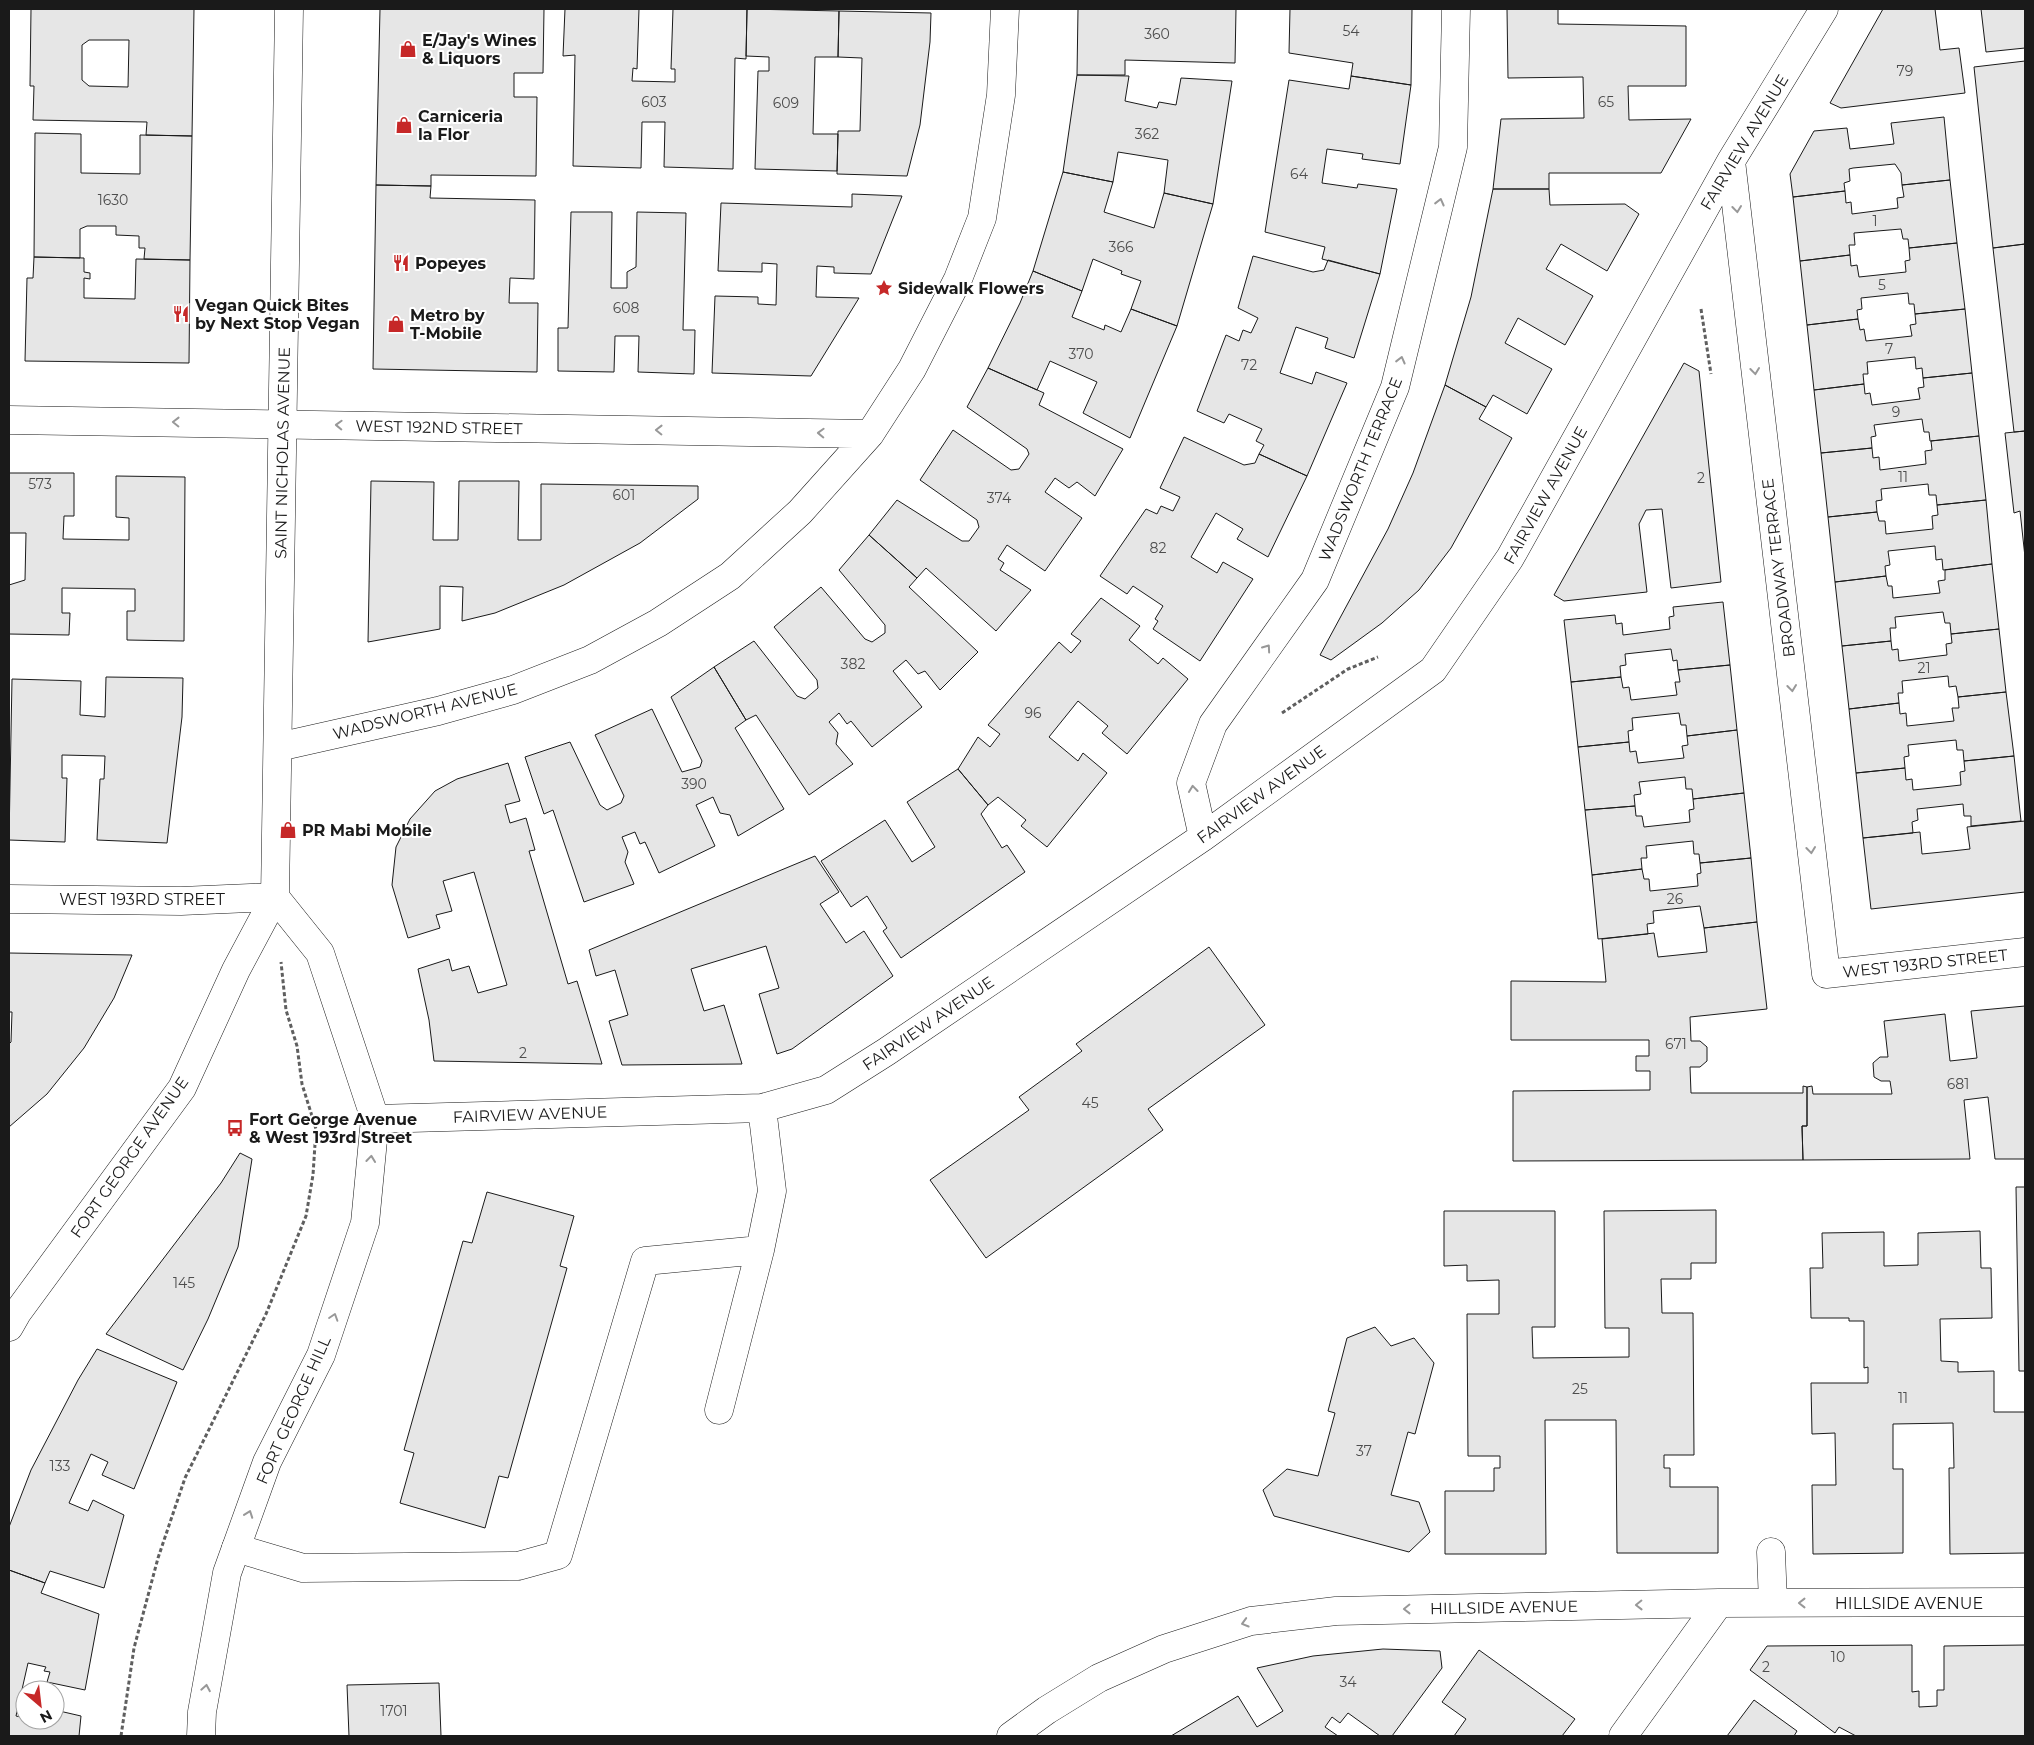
<svg xmlns="http://www.w3.org/2000/svg" width="2034" height="1745" viewBox="0 0 2034 1745" font-family="Montserrat,sans-serif">
  <style>
    .building { fill: #e6e6e6; stroke: #1a1a1a; fill-rule: evenodd }
    .lines { fill: none; stroke-linecap: round; stroke-linejoin: round }
    .minor-casing { stroke: #1a1a1a; stroke-width: 29 }
    .major-casing { stroke: #1a1a1a; stroke-width: 29 }
    .path { stroke: #5f5f5f; stroke-width: 3; stroke-dasharray: 4 2.5; stroke-linecap: butt }
    .minor { stroke: #fff; stroke-width: 28 }
    .major { stroke: #fff; stroke-width: 28 }
    .oneway { stroke: #989898 }
    .labels { text-anchor: middle; stroke-width: 4; stroke-linejoin: round; paint-order: stroke }
    .number-label { font-size: 14px; fill: #4d4d4d }
    .poi-label { font-size: 16px; font-weight: bold; fill: #1a1a1a; stroke: #fff; text-anchor: start }
    .street-label { font-size: 16px; fill: #1a1a1a; stroke: #fff }
  </style>
  <rect width="100%" height="100%" fill="#fff"/>
  <!-- building -->
  <path class="building" d="M31,9H194L192,136L146,135L147,122L33,120L34,86H30ZM89,40H129L128,87L89,86L82,80V45Z
    M380,9H544L543,73H514V97H537L536,176L431,175V186L376,185Z
    M565,9H639L637,69L633,68L632,81L675,82V69H671L673,9H747L746,59L735,58L733,169L664,167L665,122H642L641,168L573,166L575,55L563,56Z
    M747,9L839,11L838,57H815L813,134H838L837,171L755,169L758,71H769V57L746,56Z
    M1078,9H1236L1235,63L1125,60V75H1077Z
    M1290,9H1412L1411,85L1351,76L1353,63L1289,53Z
    M1507,9H1558V24L1686,26V86H1628L1629,120L1691,119L1661,173H1549V189H1493L1501,119L1584,118L1583,77L1508,78Z
    M1883,9H1935L1940,50L1959,48L1965,93L1841,108L1830,103Z
    M1981,9H2025V48L1986,52Z
    M839,11L931,13L930,42L920,125L907,176L837,174L838,131H860L862,58L838,57Z
    M2025,61V244L1993,248L1974,67Z
    M1077,75L1129,76L1125,101L1157,108L1159,102L1176,105L1181,78L1232,81L1213,204L1164,193L1168,160L1118,152L1113,182L1063,172Z
    M1351,76L1411,85L1400,164L1362,159L1363,154L1327,149L1322,183L1357,188L1358,184L1397,189L1380,274L1322,259L1325,247L1265,232L1289,80L1349,89Z
    M1944,117L1950,180L1902,185L1901,173L1895,164L1853,168L1849,169L1850,181L1844,183L1845,191L1793,197L1790,174L1814,131L1847,128L1850,149L1894,144L1891,123Z
    M35,133L81,134V173L140,174V135L192,136L190,260L144,259L145,248H139V236L116,235V226H87L80,229V258L34,257Z
    M1063,172L1113,182L1104,212L1154,228L1164,193L1213,204L1177,326L1131,309L1141,281L1121,274L1122,271L1093,259L1082,291L1033,271Z
    M1950,180L1957,243L1909,248L1908,239H1903L1901,229L1854,233L1855,245H1849L1850,255L1800,261L1793,197L1845,191L1846,203L1851,202L1852,214L1898,208L1897,198L1904,197L1902,185Z
    M376,185L431,186L430,198L535,200L534,279L510,278L509,303H538L537,372L373,369Z
    M1493,189H1549L1550,205L1625,204L1639,214L1607,271L1561,244L1546,269L1593,296L1565,345L1518,318L1505,343L1552,369L1527,414L1493,395L1486,407L1445,385L1471,297Z
    M852,194L902,196L871,274L834,273V267L817,266L816,297L859,298L811,376L712,373L715,296L758,297V304L776,305L777,264L762,263V272L718,271L721,203L852,207Z
    M571,212H612L611,288H627V272L636,267L637,212L686,213L683,330H695L694,374L638,372L639,336H615L614,372L558,371V328H568Z
    M1957,243L1965,309L1915,314L1914,304H1909L1908,293L1861,298L1862,309L1857,310L1858,319L1807,325L1800,261L1850,255L1851,266L1857,265L1859,277L1906,272L1905,261L1910,260L1909,248Z
    M2025,244V431L2014,432L1993,248Z
    M1253,256L1313,272L1324,270L1328,260L1380,274L1354,358L1325,348L1328,338L1296,327L1280,373L1312,384L1316,372L1347,383L1307,476L1259,454L1264,445L1256,441L1262,429L1229,414L1224,423L1197,411L1226,335L1239,341L1243,330L1251,333L1258,318L1238,308Z
    M34,257L84,258V272L90,273V279L84,278V298L135,299L136,259L190,260L189,363L25,361L27,278H33Z
    M1033,271L1082,291L1072,317L1104,330L1105,325L1121,332L1131,309L1177,326L1130,438L1083,413L1097,382L1050,361L1037,390L988,368L1020,303Z
    M1965,309L1972,373L1923,378L1922,368L1916,369L1915,357L1867,362L1868,374H1863L1864,384L1814,390L1807,325L1858,319L1860,330L1864,329L1866,341L1912,336L1910,325L1916,324L1915,314Z
    M1684,363L1699,371L1721,582L1671,588L1662,509L1646,510L1639,524L1647,592L1564,601L1554,595Z
    M988,368L1044,393L1039,405L1123,449L1095,496L1077,482L1069,488L1055,478L1045,492L1082,518L1045,571L1007,545L998,559L1004,563L1000,570L1031,590L996,631L926,568L917,578L869,535L897,500L962,541H969L979,527L977,520L920,480L953,430L1011,470L1019,469L1029,454L1027,449L967,407Z
    M1972,373L1979,436L1930,441L1929,432H1924L1922,419L1874,425L1876,436L1871,437L1872,448L1821,453L1814,390L1864,384L1865,394L1870,393L1872,405L1920,399L1918,388L1924,387L1923,378Z
    M1445,385L1486,407L1479,419L1512,438L1451,548L1419,590L1382,623L1331,660L1320,655L1388,529L1413,473Z
    M2025,431V557L2020,511L2014,513L2005,433Z
    M1979,436L1986,500L1937,505L1936,495H1929L1928,484L1881,489L1882,500L1876,501L1877,512L1828,517L1821,453L1872,448L1873,458L1879,457L1880,470L1926,464L1925,451L1932,450L1931,441Z
    M1184,437L1244,465L1255,463L1259,454L1307,476L1268,557L1237,539L1243,529L1216,513L1191,557L1217,573L1223,562L1253,579L1200,661L1153,629L1158,621L1155,619L1163,606L1133,586L1127,594L1100,576L1146,509L1157,514L1161,506L1173,511L1180,497L1160,488Z
    M9,473H74V516H64L63,539L129,540V518L116,517V476L185,477L184,641L127,640V611H135V589L62,588V613H70L69,635L9,634V585L25,580L26,533H9Z
    M371,481L434,482L433,540H458L459,481H519L518,540H541V484L698,486V499L640,543L564,585L495,613L462,621L463,587L440,586V629L368,642Z
    M1986,500L1992,564L1943,570L1942,559L1936,560L1935,546L1888,551L1890,565L1885,566L1886,576L1835,582L1828,517L1877,512L1879,521H1885L1886,534L1933,529L1932,516L1938,515L1937,505Z
    M869,535L917,578L909,587L978,652L940,690L925,671L918,674L906,660L893,671L922,707L872,747L851,721L847,724L839,713L829,722L838,733L836,744L853,764L809,795L756,715L746,720L714,667L754,641L797,696L805,699L818,688L817,680L774,627L821,587L865,639L872,642L885,633V625L839,570Z
    M1992,564L1999,629L1951,634L1950,623H1945L1943,612L1895,617L1896,628H1890L1891,641L1842,646L1835,582L1886,576L1888,586H1892L1893,598L1940,593L1938,581L1945,580V570Z
    M1101,598L1140,626L1129,640L1158,664L1163,658L1188,679L1127,754L1102,733L1108,726L1078,701L1049,737L1078,761L1083,753L1107,773L1047,847L1021,826L1026,820L998,797L988,805L958,769L978,737L990,747L1000,734L988,725L1059,642L1071,653L1081,641L1071,634Z
    M1723,602L1730,665L1678,670L1677,660L1673,661L1671,649L1625,654L1626,665L1620,666L1621,677L1571,682L1564,620L1615,615L1616,624L1622,623L1623,635L1670,629L1669,617L1674,616L1673,607Z
    M1999,629L2006,692L1958,697L1956,686L1949,687L1948,676L1902,681L1903,693H1898L1899,703L1849,709L1842,646L1891,641L1892,650L1898,649L1899,661L1930,657L1947,655L1946,644L1952,643L1951,634Z
    M1730,665L1737,730L1687,736L1686,725H1681L1679,713L1632,718L1633,730L1628,731L1629,742L1578,747L1571,682L1621,677L1623,688L1629,687L1631,700L1677,695L1675,682H1680L1678,670Z
    M714,667L746,720L735,728L784,809L738,836L730,815L720,813L713,797L696,805L715,846L659,873L645,842L640,844L635,832L622,837L628,852L625,862L634,884L584,902L553,810L544,814L525,757L570,742L600,805L607,810L621,803L624,796L595,735L652,709L682,772L700,767L702,761L671,697Z
    M106,677L183,678L182,717L167,843L97,840L100,779H104L105,756L62,755V778H67L65,842L9,840L12,679L81,681L80,715L105,717Z
    M2006,692L2014,756L1964,761L1963,750H1957L1956,740L1908,745L1909,756L1904,757L1905,768L1856,773L1849,709L1899,703L1900,714L1906,713L1907,726L1954,721L1952,708H1959L1958,697Z
    M1737,730L1744,793L1693,799L1692,789H1686L1685,777L1639,782L1641,794L1634,795L1635,806L1585,810L1578,747L1629,742L1630,752L1636,751L1638,763L1684,758L1682,746L1688,745L1687,736Z
    M2014,756L2021,821L1971,826V816H1964L1963,804L1917,809L1918,820L1912,822L1913,833L1863,838L1856,773L1905,768L1906,780L1912,779L1913,790L1943,787L1961,785L1960,772L1965,771L1964,761Z
    M508,763L520,801L505,805L510,823L526,818L535,850L529,851L568,984L577,981L602,1064L434,1061L429,1020L418,969L449,959L452,971L469,966L478,993L507,985L474,872L443,881L452,911L436,915L440,928L408,938L392,885L396,847L410,819L435,791L457,779Z
    M958,769L988,805L981,814L1002,848L1007,845L1025,872L901,958L883,931L887,928L867,896L851,907L821,861L885,820L912,862L935,847L907,802Z
    M1744,793L1751,858L1700,863L1699,854H1694L1693,841L1646,846L1647,858H1641L1642,869L1592,875L1585,810L1635,806L1636,816H1642L1644,827L1690,822L1689,810L1694,809L1693,799Z
    M2025,821V892L1871,909L1863,838L1920,832L1922,854L1952,851L1970,849L1967,827Z
    M815,856L839,892L820,904L846,943L864,931L893,976L792,1049L777,1054L759,994L779,988L766,946L691,969L704,1011L724,1005L742,1064L622,1065L609,1021L628,1015L615,970L596,976L589,950Z
    M1751,858L1757,922L1704,928L1700,906L1653,911L1654,923L1647,924L1648,934L1598,939L1592,875L1642,869L1644,879H1649L1650,891L1698,886L1697,874L1701,873L1700,863Z
    M1757,922L1767,1009L1690,1017L1691,1041H1700L1707,1047V1061L1700,1067H1690L1691,1093H1803V1086L1807,1087V1126H1802L1803,1160L1513,1161V1091L1650,1090V1071H1636V1056H1649V1040H1511V981L1606,982L1602,939L1654,933L1658,957L1707,952L1704,928Z
    M1209,947L1265,1025L1148,1109L1163,1130L986,1258L930,1180L1029,1110L1019,1097L1082,1051L1076,1044Z
    M9,953L132,955L114,998L84,1048L47,1094L9,1127V1044L11,1042L12,1012H9Z
    M2025,1006V1159H1995L1988,1097L1964,1100L1970,1159L1803,1160L1802,1126H1807V1087L1812,1086L1813,1094H1892L1890,1081H1881L1874,1077L1873,1063L1880,1057H1888L1884,1021L1945,1014L1950,1061L1977,1058L1971,1011Z
    M240,1153L252,1159L238,1247L208,1319L183,1370L106,1334L221,1183Z
    M2016,1187H2025V1371H2019Z
    M487,1192L574,1216L560,1266L567,1268L508,1478L499,1476L485,1528L400,1503L414,1453L404,1450L463,1241L472,1243Z
    M1716,1210V1263H1691V1279H1661L1662,1313H1693L1694,1455H1664V1468H1670V1487H1718V1553H1617L1616,1420H1545L1546,1554H1445V1491H1494V1468H1500V1456H1468L1467,1314H1499V1280L1467,1281V1265L1444,1266V1211H1555V1327H1532L1533,1358L1629,1357V1328H1605L1604,1211Z
    M1980,1231L1981,1268H1991L1992,1318L1940,1319L1941,1361L1958,1362V1372L1994,1371V1412H2025V1553L1950,1554L1949,1468H1954L1953,1423L1893,1424V1469H1903V1553L1813,1554L1812,1485H1836L1835,1433L1812,1434L1811,1383H1868V1367L1864,1368V1321H1849V1318H1811L1810,1268H1823L1822,1233L1884,1232V1266L1918,1265V1233Z
    M1375,1327L1391,1346L1414,1338L1434,1363L1415,1434L1408,1432L1391,1495L1419,1502L1430,1532L1409,1552L1274,1516L1263,1490L1287,1469L1318,1476L1335,1413L1328,1411L1347,1338Z
    M97,1349L177,1382L134,1489L102,1475L108,1462L91,1454L69,1503L88,1511L93,1500L124,1515L104,1588L50,1571L45,1583L9,1570V1527L31,1470L78,1380Z
    M9,1570L45,1583L41,1593L99,1614L85,1690L47,1682L50,1672L44,1671L46,1667L28,1663L16,1716L25,1718V1720L39,1721L55,1720V1710L81,1716L79,1736H9Z
    M1912,1645V1692L1919,1691V1707L1937,1706V1690H1944V1646L2025,1645V1736H1856L1839,1727L1835,1733L1750,1670L1767,1646Z
    M1383,1649L1440,1651L1442,1668L1392,1736H1380L1348,1713L1340,1723L1332,1717L1325,1727L1338,1736H1171L1238,1696L1257,1727L1283,1711L1257,1668L1313,1656Z
    M1479,1650L1575,1719L1562,1736H1454L1466,1719L1442,1702Z
    M439,1683L441,1736H349L347,1685Z
    M1754,1700L1797,1731L1794,1736H1727Z"/>
  <g class="lines">
    <!-- minor casing -->
    <g class="minor-casing">
      <path id="minor" d="M1731,161L1826,974L2025,952
        M9,420L870,434
        M278,747L438,711L513,690L590,660L658,623L730,576L800,512L870,434L912,369L958,279L982,218L1001,95L1005,9
        M1203,837L1191,783L1213,724L1315,580L1395,387L1453,147L1456,9
        M9,899L181,901L275,897
        M375,1119L762,1108L826,1090L886,1052L1203,837L1433,670L1510,558L1731,161L1824,9
        M760,1250L772,1191L762,1108
        M236,1548L303,1568L518,1566L558,1555L645,1261L760,1250L719,1410
        M1771,1552L1773,1603
        M1011,1736L1047,1710L1099,1678L1164,1649L1251,1621L1336,1611L1719,1603L2025,1602
        M1623,1736L1719,1603"/>
    </g>
    <!-- major casing -->
    <g class="major-casing">
      <path id="major" d="M9,1327L17,1313L182,1088L236,970L275,897L289,9
        M201,1736L202,1712L227,1573L267,1462L321,1355L365,1223L375,1119L320,953L275,897"/>
    </g>
    <!-- path -->
    <path class="path" d="M1701,309L1711,374
      M1282,713L1348,669L1378,657
      M121,1736L134,1648L158,1558L185,1478L266,1314L306,1216L313,1175L316,1129L302,1084L297,1046L286,1010L281,962"/>
    <!-- minor -->
    <use href="#minor" class="minor"/>
    <!-- major -->
    <use href="#major" class="major"/>
  </g>
  <!-- one-way arrows -->
  <defs><path id="oneway-chevron" d="M-2-3.5L2.5 0L-2 3.5" fill="none" stroke-width="1.6" stroke-linecap="round" stroke-linejoin="round" transform="scale(1.25)"/></defs>
  <g class="oneway">
    <use href="#oneway-chevron" transform="translate(1440 202) rotate(-76)"/>
    <use href="#oneway-chevron" transform="translate(1737 209) rotate(83)"/>
    <use href="#oneway-chevron" transform="translate(1401 360) rotate(-76)"/>
    <use href="#oneway-chevron" transform="translate(1755 371) rotate(83)"/>
    <use href="#oneway-chevron" transform="translate(176 422) rotate(-179)"/>
    <use href="#oneway-chevron" transform="translate(339 425) rotate(-178)"/>
    <use href="#oneway-chevron" transform="translate(659 430) rotate(-179)"/>
    <use href="#oneway-chevron" transform="translate(821 433) rotate(-178)"/>
    <use href="#oneway-chevron" transform="translate(1267 648) rotate(-55)"/>
    <use href="#oneway-chevron" transform="translate(1792 688) rotate(83)"/>
    <use href="#oneway-chevron" transform="translate(1193 789) rotate(-96)"/>
    <use href="#oneway-chevron" transform="translate(1811 850) rotate(83)"/>
    <use href="#oneway-chevron" transform="translate(371 1159) rotate(-84)"/>
    <use href="#oneway-chevron" transform="translate(334 1317) rotate(-72)"/>
    <use href="#oneway-chevron" transform="translate(249 1514) rotate(-70)"/>
    <use href="#oneway-chevron" transform="translate(1802 1603) rotate(180)"/>
    <use href="#oneway-chevron" transform="translate(1639 1605) rotate(179)"/>
    <use href="#oneway-chevron" transform="translate(1407 1609) rotate(179)"/>
    <use href="#oneway-chevron" transform="translate(1245 1623) rotate(164)"/>
    <use href="#oneway-chevron" transform="translate(206 1688) rotate(-80)"/>
  </g>
  <!-- icons -->
  <defs>
    <g id="shop-bare" transform="scale(1.35)"><path d="M-5-2.5h2.3a2.7 3.5 0 0 1 5.4 0H5L5.5 6h-11ZM-1.5-2.5h3a1.5 2.3 0 0 0-3 0Z" fill="#c62828" stroke="#fff" stroke-width="2.5" paint-order="stroke"/></g>
    <g id="restaurant-bare" transform="scale(1.35)"><path d="M-5-6h1v4h1v-4h1v4h1v-4h1v5L-1.5 .5V6h-2V.5L-5-1ZM5-6V6H3V1.5H1.5Q1.5-4 5-6Z" fill="#c62828" stroke="#fff" stroke-width="2.5" paint-order="stroke"/></g>
    <g id="sight-bare" transform="scale(1.35)"><path d="M0-6L1.8-2.2L6-1.7L2.9 1.2L3.7 5.4L0 3.3L-3.7 5.4L-2.9 1.2L-6-1.7L-1.8-2.2Z" fill="#c62828" stroke="#fff" stroke-width="2.5" paint-order="stroke"/></g>
    <g id="bus-bare" transform="scale(1.35)"><path d="M-5-6H5V4H4V6H2V4H-2V6H-4V4H-5ZM-3.5-4V0h7V-4ZM-3.5 1.2v1.5H-2V1.2ZM2 1.2v1.5H3.5V1.2Z" fill="#c62828" stroke="#fff" stroke-width="2.5" paint-order="stroke"/></g>
  </defs>
  <g fill-rule="evenodd">
    <use href="#shop-bare" x="408" y="49"/>
    <use href="#shop-bare" x="404" y="125"/>
    <use href="#restaurant-bare" x="401" y="263"/>
    <use href="#sight-bare" x="884" y="288"/>
    <use href="#restaurant-bare" x="181" y="314"/>
    <use href="#shop-bare" x="396" y="324"/>
    <use href="#shop-bare" x="288" y="830"/>
    <use href="#bus-bare" x="235" y="1128"/>
  </g>
  <g class="labels">
    <!-- number labels -->
    <g class="number-label">
      <text x="1351" y="36">54</text>
      <text x="1157" y="39">360</text>
      <text x="1905" y="76">79</text>
      <text x="654" y="107">603</text>
      <text x="1606" y="107">65</text>
      <text x="786" y="108">609</text>
      <text x="1147" y="139">362</text>
      <text x="1299" y="179">64</text>
      <text x="113" y="205">1630</text>
      <text x="1875" y="226">1</text>
      <text x="1121" y="252">366</text>
      <text x="1882" y="290">5</text>
      <text x="626" y="313">608</text>
      <text x="1889" y="354">7</text>
      <text x="1081" y="359">370</text>
      <text x="1249" y="370">72</text>
      <text x="1896" y="417">9</text>
      <text x="1903" y="482">11</text>
      <text x="1701" y="483">2</text>
      <text x="40" y="489">573</text>
      <text x="624" y="500">601</text>
      <text x="999" y="503">374</text>
      <text x="1158" y="553">82</text>
      <text x="853" y="669">382</text>
      <text x="1924" y="673">21</text>
      <text x="1033" y="718">96</text>
      <text x="694" y="789">390</text>
      <text x="1675" y="904">26</text>
      <text x="1676" y="1049">671</text>
      <text x="523" y="1058">2</text>
      <text x="1958" y="1089">681</text>
      <text x="1090" y="1108">45</text>
      <text x="184" y="1288">145</text>
      <text x="1580" y="1394">25</text>
      <text x="1903" y="1403">11</text>
      <text x="1364" y="1456">37</text>
      <text x="60" y="1471">133</text>
      <text x="1838" y="1662">10</text>
      <text x="1766" y="1672">2</text>
      <text x="1348" y="1687">34</text>
      <text x="394" y="1716">1701</text>
    </g>
    <!-- poi labels -->
    <g class="poi-label">
      <text x="422" y="46">E/Jay's Wines<tspan x="422" dy="18">&amp; Liquors</tspan></text>
      <text x="418" y="122">Carniceria<tspan x="418" dy="18">la Flor</tspan></text>
      <text x="415" y="269">Popeyes</text>
      <text x="898" y="294">Sidewalk Flowers</text>
      <text x="195" y="311">Vegan Quick Bites<tspan x="195" dy="18">by Next Stop Vegan</tspan></text>
      <text x="410" y="321">Metro by<tspan x="410" dy="18">T-Mobile</tspan></text>
      <text x="302" y="836">PR Mabi Mobile</text>
      <text x="249" y="1125">Fort George Avenue<tspan x="249" dy="18">&amp; West 193rd Street</tspan></text>
    </g>
    <!-- street labels -->
    <g class="street-label">
      <text transform="translate(1744 142) rotate(-59)" y="6">FAIRVIEW AVENUE</text>
      <text transform="translate(439 427) rotate(1)" y="6">WEST 192ND STREET</text>
      <text transform="translate(282 453) rotate(-89)" y="6">SAINT NICHOLAS AVENUE</text>
      <text transform="translate(1360 469) rotate(-68)" y="6">WADSWORTH TERRACE</text>
      <text transform="translate(1545 495) rotate(-61)" y="6">FAIRVIEW AVENUE</text>
      <text transform="translate(1778 568) rotate(-97)" y="6">BROADWAY TERRACE</text>
      <text transform="translate(425 711) rotate(-14)" y="6">WADSWORTH AVENUE</text>
      <text transform="translate(1261 794) rotate(-36)" y="6">FAIRVIEW AVENUE</text>
      <text x="142" y="905">WEST 193RD STREET</text>
      <text transform="translate(1925 963) rotate(-6)" y="6">WEST 193RD STREET</text>
      <text transform="translate(928 1023) rotate(-34)" y="6">FAIRVIEW AVENUE</text>
      <text transform="translate(530 1114) rotate(-2)" y="6">FAIRVIEW AVENUE</text>
      <text transform="translate(129 1157) rotate(-55)" y="6">FORT GEORGE AVENUE</text>
      <text transform="translate(293 1410) rotate(-66)" y="6">FORT GEORGE HILL</text>
      <text x="1909" y="1609">HILLSIDE AVENUE</text>
      <text transform="translate(1504 1607) rotate(-1)" y="6">HILLSIDE AVENUE</text>
    </g>
  </g>
  <!-- border -->
  <rect width="2034" height="1745" fill="none" stroke="#1a1a1a" stroke-width="20"/>
  <!-- north arrow -->
  <g transform="translate(40 1705) rotate(152)"><circle r="24" fill="#ffffff" stroke="#a3a3a3"/>
  <path d="M0-4L9 19L0 12L-9 19Z" fill="#c62828"/>
  <text y="-8" font-size="14" font-weight="bold" text-anchor="middle" fill="#1a1a1a">N</text>
  </g>
</svg>
